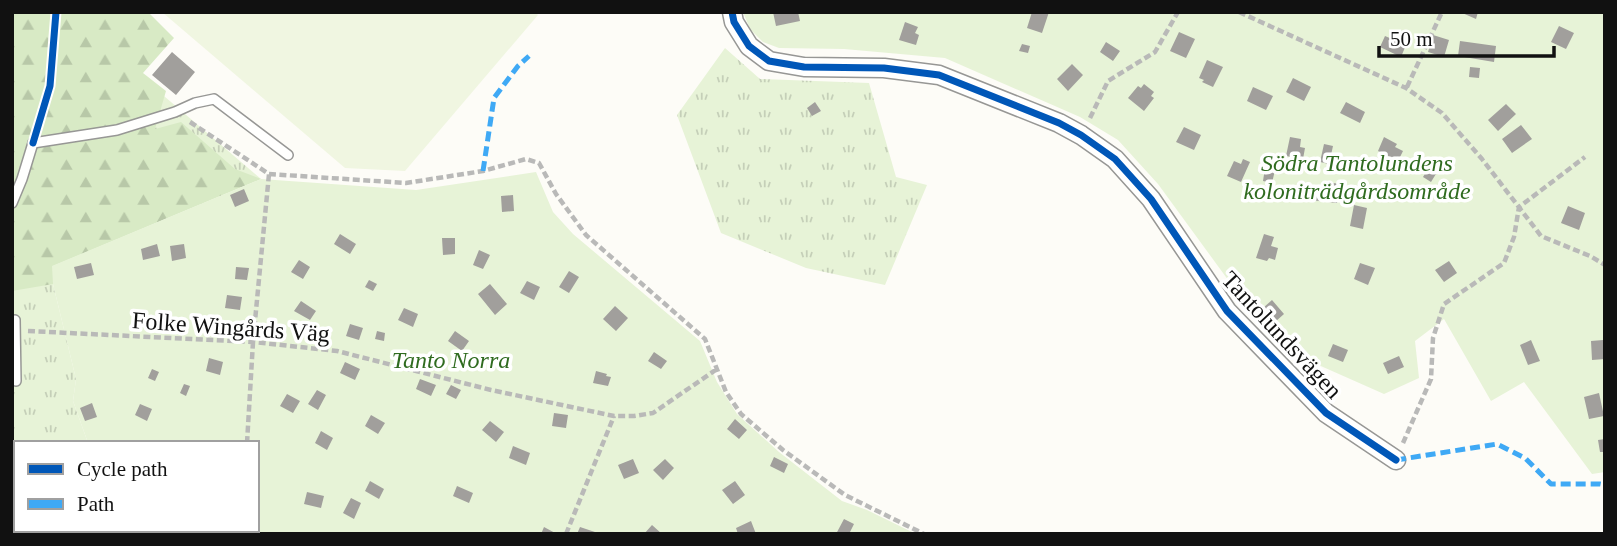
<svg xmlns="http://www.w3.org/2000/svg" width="1617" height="546" viewBox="0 0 1617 546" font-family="Georgia,serif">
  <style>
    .grass { fill: url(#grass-tufts) }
    .forest { fill: url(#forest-firs) }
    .garden { fill: #e7f3d7 }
    .pitch { fill: #f0f6e1 }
    .building { fill: #a19f9c }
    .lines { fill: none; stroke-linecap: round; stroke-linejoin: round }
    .lane-casing { stroke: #979795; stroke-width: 12 }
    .street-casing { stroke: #979795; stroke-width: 21 }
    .path { stroke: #b9b9b8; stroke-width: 4.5; stroke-dasharray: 7 3.5; stroke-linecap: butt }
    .lane { stroke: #fffffe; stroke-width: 9 }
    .street { stroke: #fffffe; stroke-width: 18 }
    .quiet { stroke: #3fa9f5; stroke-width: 5; stroke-dasharray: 10 5; stroke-linecap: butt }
    .cycleway-casing { stroke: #fff; stroke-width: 11 }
    .cycleway { stroke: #0057b8; stroke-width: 7 }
    .labels { text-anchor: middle; stroke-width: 7; stroke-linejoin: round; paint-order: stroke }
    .park-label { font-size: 24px; font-style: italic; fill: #2f6b1f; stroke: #fff }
    .street-label { font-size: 24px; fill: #111; stroke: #fff }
  </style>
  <defs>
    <pattern id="grass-tufts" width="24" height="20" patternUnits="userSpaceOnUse" patternTransform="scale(1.75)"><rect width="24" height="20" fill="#e7f3d7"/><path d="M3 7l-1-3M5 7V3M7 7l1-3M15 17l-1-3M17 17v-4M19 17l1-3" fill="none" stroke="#c5cfb8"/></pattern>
    <pattern id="forest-firs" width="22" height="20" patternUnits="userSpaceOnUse" patternTransform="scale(1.75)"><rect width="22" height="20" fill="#d8eac5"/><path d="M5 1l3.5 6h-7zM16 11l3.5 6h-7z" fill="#b8c8a8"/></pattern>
  </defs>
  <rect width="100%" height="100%" fill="#fdfcf7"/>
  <!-- grass -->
  <path class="grass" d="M12,12L88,31L261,179L52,266L53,284L76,379L73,401L88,443H19L12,440Z
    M725,48L760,79L869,83L896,177L927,185L885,285L806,268L721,233L677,115Z"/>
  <!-- forest -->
  <path class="forest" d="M12,12H148L174,38L143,73L166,91L155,129L181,122L235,169L261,179L53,266V284L12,291Z"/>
  <!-- garden -->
  <path class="garden" d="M743,12H1605V472L1592,474L1524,382L1491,401L1444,319L1415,341L1419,378L1384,394L1305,359L1261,325L1158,184L1118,140L1080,117L945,58L844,49L779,48L763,42L750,29Z
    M536,172L553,212L573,234L700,341L717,382L737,414L779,452L842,501L867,510L916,534H197L190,530H257V443H88L73,401L76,379L53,284L52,266L261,179L416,190Z
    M12,476L16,478V530H116L122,534H12Z"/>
  <!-- pitch -->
  <path class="pitch" d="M162,12H535L538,15L405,171L345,168Z"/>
  <!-- building -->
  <path class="building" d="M773,12H798L800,21L776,26Z
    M1032,12H1049L1042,33L1027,28Z
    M1460,12H1478L1476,19Z
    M905,22L918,27L915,33L919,35L916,45L899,40Z
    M1559,26L1574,33L1566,49L1551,42Z
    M1179,32L1195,39L1186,58L1170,51Z
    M1433,35L1449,40L1444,57L1428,52Z
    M1385,36L1406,45L1401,57L1380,47Z
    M1460,41L1496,46L1494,62L1458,56Z
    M1106,42L1120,51L1113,61L1100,52Z
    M1022,44L1030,46L1028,53L1019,51Z
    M172,52L195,72L176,95L152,75Z
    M1207,60L1223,67L1213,87L1202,82L1204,80L1199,78Z
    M1072,64L1083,75L1068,91L1057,79Z
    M1470,67L1480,68L1479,78L1469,77Z
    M1293,78L1311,87L1304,101L1286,92Z
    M1144,84L1154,92L1151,96L1154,98L1144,111L1128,98L1138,86L1141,88Z
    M1253,87L1273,96L1266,110L1247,101Z
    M815,102L821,111L812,116L807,108Z
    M1346,102L1365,112L1360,123L1340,113Z
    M1506,104L1516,114L1498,131L1488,120Z
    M1521,125L1532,139L1512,153L1502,139Z
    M1184,127L1201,135L1194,150L1176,142Z
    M1290,137L1301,139L1300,147L1305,148L1303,159L1286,156Z
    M1384,137L1397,144L1395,147L1403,151L1398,161L1378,151Z
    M1324,144L1333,146L1329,164L1320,162Z
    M1243,159L1250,162L1241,182L1227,176L1234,161L1241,164Z
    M1431,164L1439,169L1431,182L1423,177Z
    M1265,168L1275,170L1272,183L1263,181Z
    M1327,182L1340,184L1337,203L1310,200L1311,186L1326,188Z
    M244,189L249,201L235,207L230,195Z
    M513,195L514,211L502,212L501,196Z
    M1354,205L1367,208L1363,229L1350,226Z
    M1568,206L1585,213L1579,230L1561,223Z
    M340,234L356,244L350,254L334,244Z
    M1264,234L1274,237L1271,246L1278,248L1275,260L1269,258L1267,261L1256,258Z
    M442,238H455V254L443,255Z
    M157,244L160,256L143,260L141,249Z
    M184,244L186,258L172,261L170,246Z
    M479,250L490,255L483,269L473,265Z
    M299,260L310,267L303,279L291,272Z
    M1449,261L1457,273L1444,282L1435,270Z
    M91,263L94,275L77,279L74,267Z
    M1360,263L1375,268L1368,285L1354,279Z
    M236,267L249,268L247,280L235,279Z
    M569,271L579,277L569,293L559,287Z
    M369,280L377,284L373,291L365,287Z
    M527,281L540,287L534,300L520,293Z
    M490,284L507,304L495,315L478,294Z
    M227,295L242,297L240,310L225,308Z
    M1272,300L1284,314L1275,322L1263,308Z
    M301,301L316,311L310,320L294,311Z
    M615,306L628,318L616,331L603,319Z
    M404,308L418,314L413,327L398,320Z
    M350,324L363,328L359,340L346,336Z
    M377,331L385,333L384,341L375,339Z
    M455,331L469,341L462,351L448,341Z
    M1531,340L1540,361L1528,365L1520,345Z
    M1603,340V348H1605V359L1592,360L1591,341Z
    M1333,344L1348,350L1343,362L1328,356Z
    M654,352L667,361L661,369L648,361Z
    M1399,356L1404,367L1388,374L1383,363Z
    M209,358L223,362L220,375L206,371Z
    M345,362L360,369L355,380L340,373Z
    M152,369L159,372L155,381L148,378Z
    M596,371L607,374L606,376L611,377L608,386L593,383Z
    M420,379L436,385L431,396L416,389Z
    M184,384L190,386L186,396L180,393Z
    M451,385L461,390L456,399L446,394Z
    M317,390L326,395L318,410L308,404Z
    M1599,393L1604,416L1589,419L1584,397Z
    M287,394L300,401L293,413L280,406Z
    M92,403L97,417L85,421L80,408Z
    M140,404L152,409L147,421L135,415Z
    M554,413L568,415L566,428L552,426Z
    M371,415L385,423L378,434L365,426Z
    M735,419L747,430L739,439L727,429Z
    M490,421L504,432L496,442L482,430Z
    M321,431L333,438L327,450L315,443Z
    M1605,439V452H1600L1598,440Z
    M513,446L530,453L526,465L509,458Z
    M774,457L788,464L784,473L770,466Z
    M633,459L639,473L624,479L618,465Z
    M665,459L674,468L663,480L653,470Z
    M370,481L384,489L379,499L365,491Z
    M735,481L745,495L733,504L722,490Z
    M457,486L473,493L469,503L453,496Z
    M307,492L324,496L321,508L304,504Z
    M12,497L16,499V514L12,513Z
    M351,498L361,503L354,519L343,513Z
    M844,519L854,524L849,534H836Z
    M751,521L756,534H738L736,528Z
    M652,525L662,534H644Z
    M544,527L557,534H541Z
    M580,527L598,533V534H577Z"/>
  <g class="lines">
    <!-- lane casing -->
    <g class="lane-casing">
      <path id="lane" d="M12,203L22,179L33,143L117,130L175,112L195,103L214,99L288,155
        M12,321L15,320L16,381"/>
    </g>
    <!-- street casing -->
    <g class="street-casing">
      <path id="street" d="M732,12L734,22L749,46L769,61L804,67L884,68L939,75L1059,123L1081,135L1115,159L1151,199L1227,311L1326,413L1396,460
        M12,457L16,459
        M158,530L165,534"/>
    </g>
    <!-- path -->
    <path class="path" d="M1239,12L1406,88L1442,113L1482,159L1541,236L1590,256L1605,265
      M1407,87L1442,12
      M1090,118L1108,81L1155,52L1178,12
      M190,122L269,174L406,183L483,171L526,159L539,163L556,194L586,235L705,339L726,392L741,414L783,450L845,495L924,534
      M28,331L253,342L337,351L491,390L614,416H634L653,413L717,369
      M247,443L253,342L269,174
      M1403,443L1431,379L1433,338L1444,304L1504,263L1514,237L1519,207L1585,157
      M241,534V530
      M566,534L614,416"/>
    <!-- lane -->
    <use href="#lane" class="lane"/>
    <!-- street -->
    <use href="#street" class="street"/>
    <!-- quiet -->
    <path class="quiet" d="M483,171L494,98L518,66L529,56
      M1396,460L1497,444L1525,458L1551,484H1600L1605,485"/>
    <!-- cycleway casing -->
    <g class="cycleway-casing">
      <path id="cycleway" d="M732,12L734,22L749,46L769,61L804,67L884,68L939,75L1059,123L1081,135L1115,159L1151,199L1227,311L1326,413L1396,460
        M33,143L50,86L56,12"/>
    </g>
    <!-- cycleway -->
    <use href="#cycleway" class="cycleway"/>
  </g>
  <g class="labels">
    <!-- park labels -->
    <g class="park-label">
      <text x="1357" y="171">Södra Tantolundens<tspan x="1357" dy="28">koloniträdgårdsområde</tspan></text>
      <text x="451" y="368">Tanto Norra</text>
    </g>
    <!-- street labels -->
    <g class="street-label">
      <text transform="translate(231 327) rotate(4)" y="8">Folke Wingårds Väg</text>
      <text transform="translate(1282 335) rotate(47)" y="8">Tantolundsvägen</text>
    </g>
  </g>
  <!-- border -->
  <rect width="1617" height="546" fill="none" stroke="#111111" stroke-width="28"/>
  <!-- legend -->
  <rect x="14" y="441" width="245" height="91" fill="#ffffff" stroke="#a0a0a0" stroke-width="2"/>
  <rect x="28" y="464" width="35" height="10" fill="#0057b8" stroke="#a0a0a0" stroke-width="2"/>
  <text x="77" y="476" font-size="21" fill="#111111">Cycle path</text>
  <rect x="28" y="499" width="35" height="10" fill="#3fa9f5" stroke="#a0a0a0" stroke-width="2"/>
  <text x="77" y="511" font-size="21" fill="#111111">Path</text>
  <!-- scale -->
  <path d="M1379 46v10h175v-10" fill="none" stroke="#111111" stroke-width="3.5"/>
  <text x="1390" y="46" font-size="21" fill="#111111" stroke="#ffffff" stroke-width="5" paint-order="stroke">50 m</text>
</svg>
